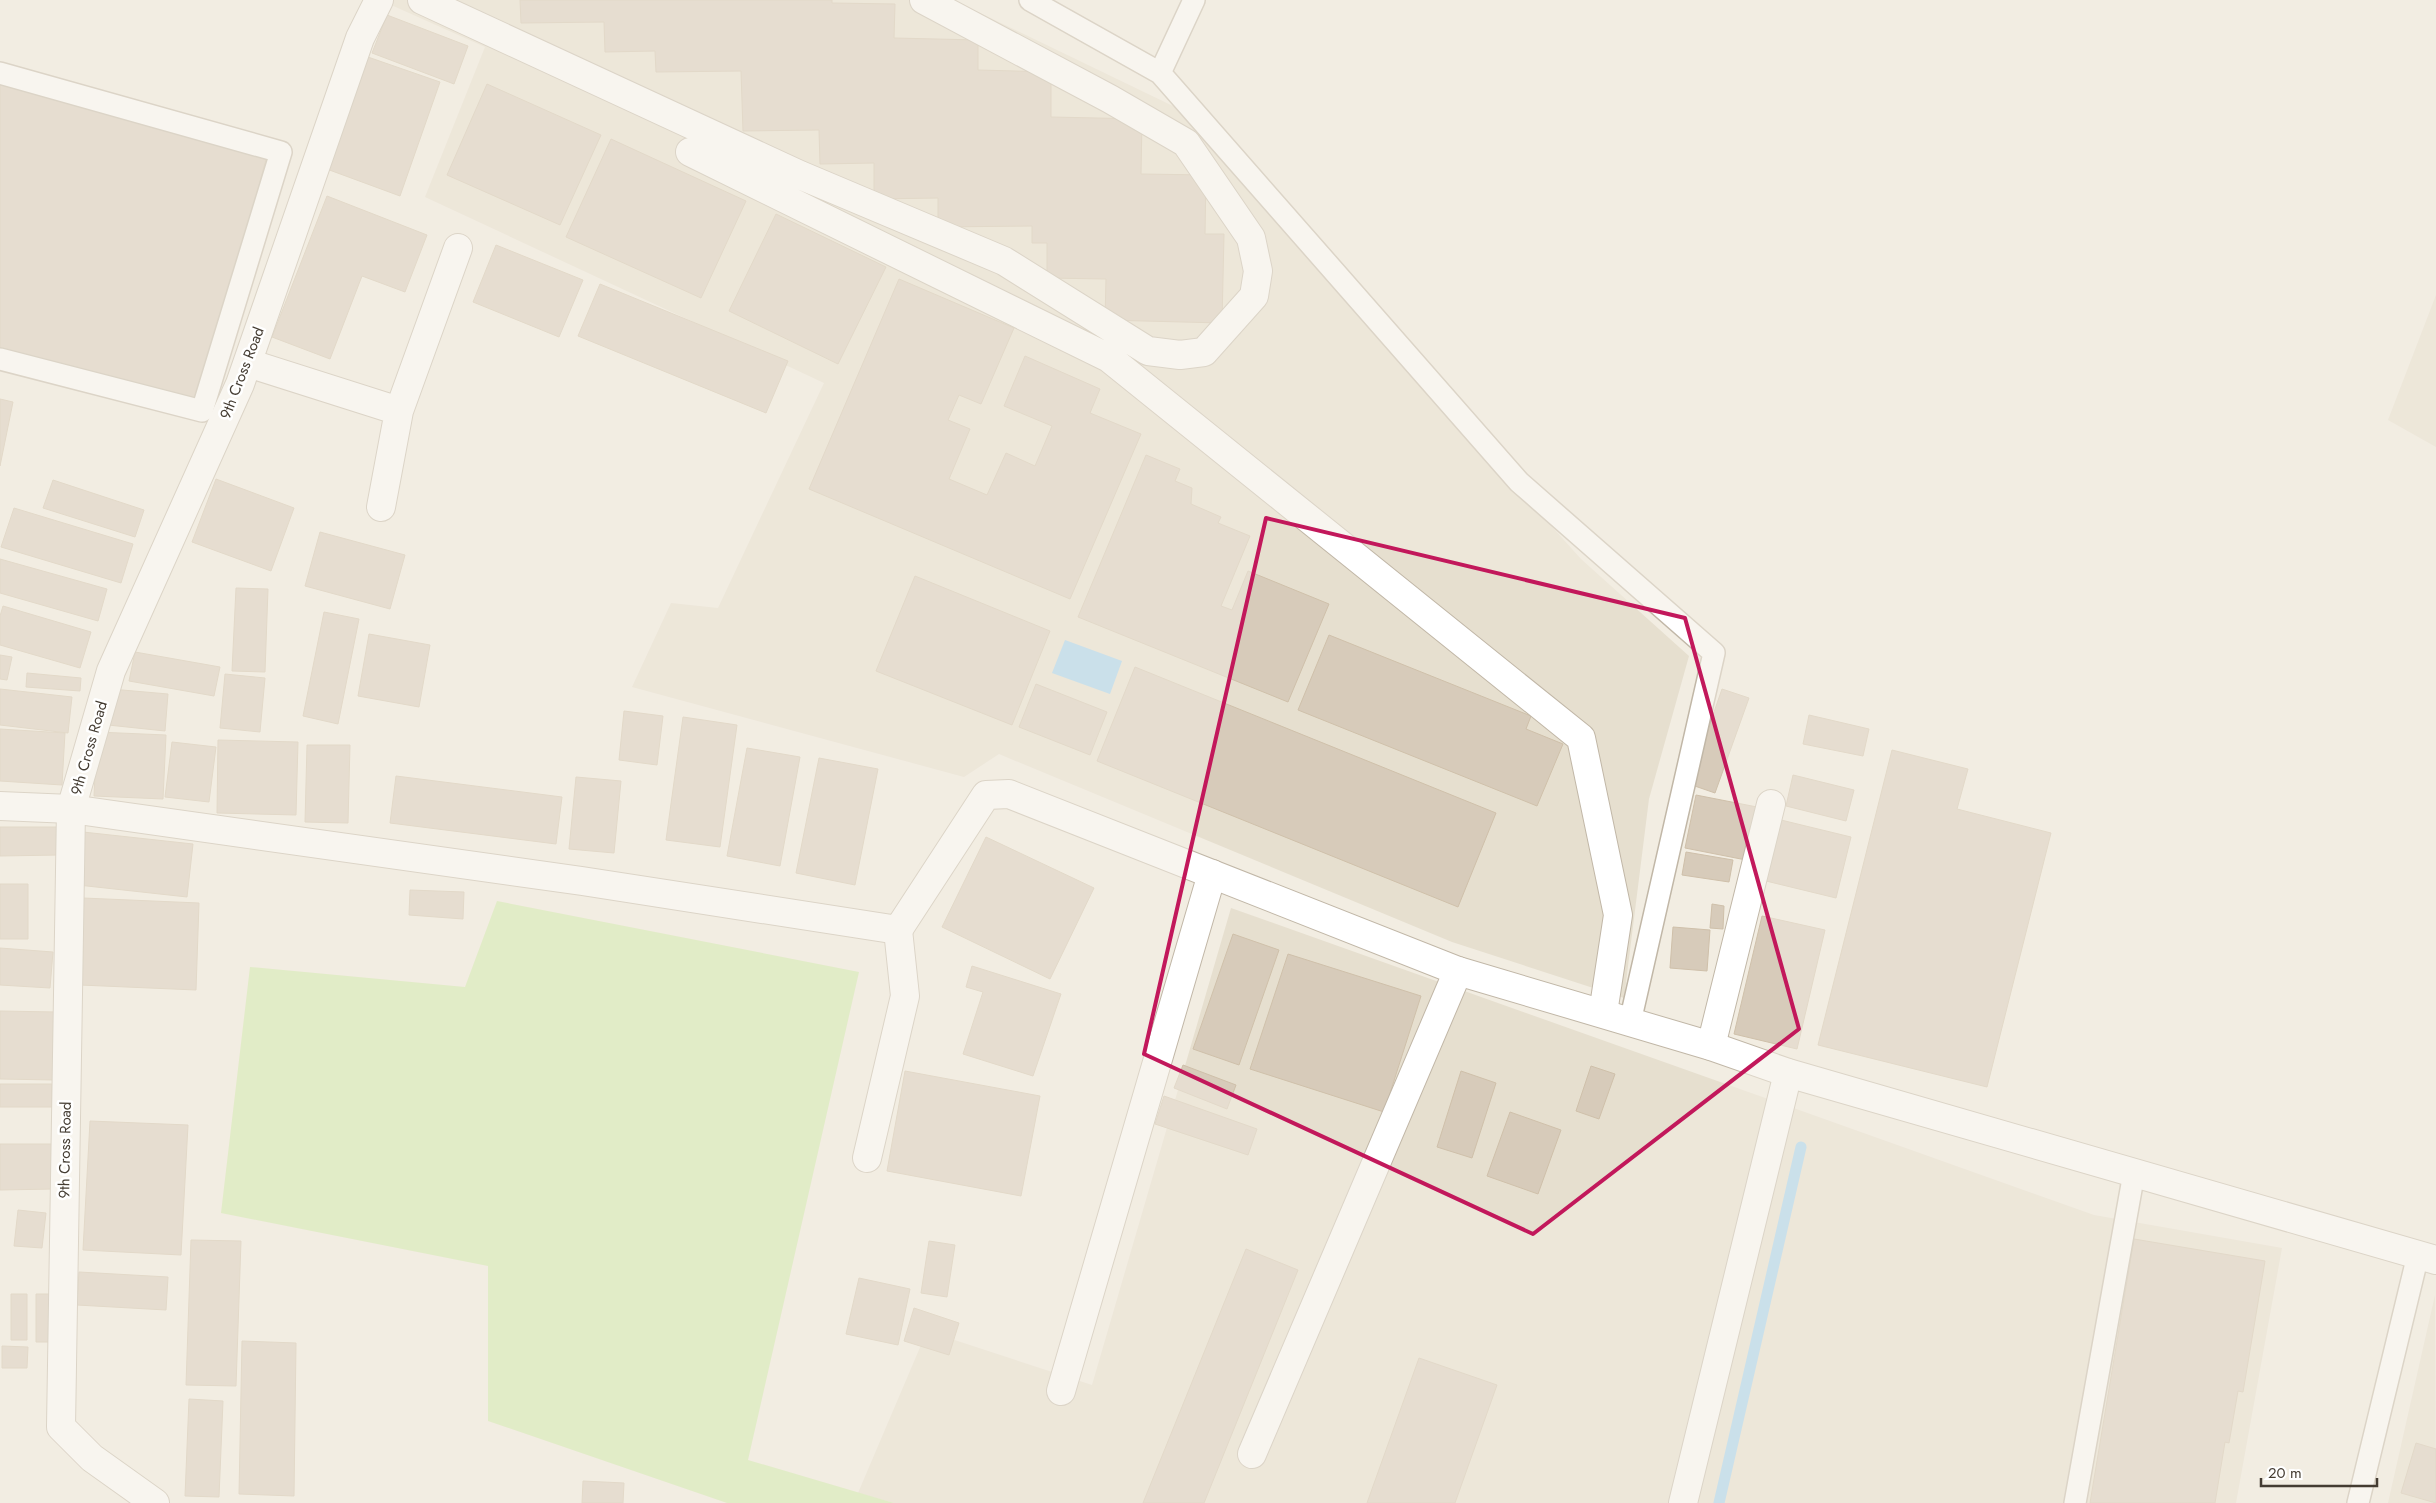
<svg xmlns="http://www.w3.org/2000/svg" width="2436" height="1503" viewBox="0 0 2436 1503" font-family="Jost,sans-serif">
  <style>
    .residential { fill: #e6dfcf }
    .green { fill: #cdeaa7 }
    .water { fill: #99d1f4 }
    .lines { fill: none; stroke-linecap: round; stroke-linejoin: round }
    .stream { stroke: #99d1f4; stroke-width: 11 }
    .building { fill: #d7cbba; stroke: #cfc0aa }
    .service-casing { stroke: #c1b7a7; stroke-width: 24 }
    .minor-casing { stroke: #c1b7a7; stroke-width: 30 }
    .tertiary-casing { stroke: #c1b7a7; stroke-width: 30 }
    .service { stroke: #fff; stroke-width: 21 }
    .minor { stroke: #fff; stroke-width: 28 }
    .tertiary { stroke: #fff; stroke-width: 28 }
    .marked { fill: none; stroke: #c2185b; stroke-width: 4; stroke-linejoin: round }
    .labels { text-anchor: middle; stroke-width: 5; stroke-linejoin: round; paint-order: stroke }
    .street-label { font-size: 15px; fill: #443c32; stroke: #fff }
  </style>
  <rect width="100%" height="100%" fill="#f2ede2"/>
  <!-- residential -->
  <path class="residential" d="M380,0H953L1175,107L1581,559L1689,656L1649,799L1624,998L1452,942L999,754L964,777L632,687L671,603L718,608L824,383L425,197L485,47Z
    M2436,295V447L2388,420Z
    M1231,908L2094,1215L2282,1248L2236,1503H894L858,1493L927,1331L1092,1385Z
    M2435,1295L2436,1503H2388Z"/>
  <!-- green -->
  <path class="green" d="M497,901L859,972L748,1460L894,1503H727L488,1421V1266L221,1213L250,967L465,987Z"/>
  <!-- water -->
  <path class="water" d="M1065,640L1122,661L1110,694L1052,673Z"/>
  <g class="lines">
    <!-- stream -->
    <path class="stream" d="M1719,1503L1801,1147"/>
  </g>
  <!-- building -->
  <path class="building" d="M520,0H832V3L895,4L894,38L978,40V70L1051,72V117L1142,119L1141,174L1206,175L1205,234H1224L1222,323L1105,320L1106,279L1047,278V243H1032V226L938,227V198L874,199V163L820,164L819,130L743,131L741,71L656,72L655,51L605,52L604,22L521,23Z
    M387,15L468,46L454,84L372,53Z
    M365,56L440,82L400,196L324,168Z
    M0,81L268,152L200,404L0,351Z
    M487,84L601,135L560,225L447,175Z
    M611,139L746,201L701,298L566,237Z
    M327,196L427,235L405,292L362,276L330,359L272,337Z
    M776,214L886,267L838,364L729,311Z
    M496,245L583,280L559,337L473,302Z
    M899,279L1014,328L981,404L959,395L948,420L970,429L949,479L987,495L1006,453L1035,466L1052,426L1004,406L1025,356L1100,389L1090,413L1141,434L1070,599L809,489Z
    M600,284L788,361L766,413L578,336Z
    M0,399L13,402L0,466Z
    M1146,455L1180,469L1175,481L1192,488L1191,504L1221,517L1218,523L1250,536L1221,606L1232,610L1248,571L1329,604L1288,702L1078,617Z
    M216,479L294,508L271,571L192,542Z
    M53,480L144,510L135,537L43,508Z
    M14,508L133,544L121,583L1,547Z
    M320,532L405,555L390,609L305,586Z
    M0,559L107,589L98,621L0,593Z
    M915,576L1050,631L1012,725L876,671Z
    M236,588L268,589L265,672L232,671Z
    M3,606L91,632L80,668L0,645V616Z
    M324,612L359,619L338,724L303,716Z
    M369,634L430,645L419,707L358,696Z
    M1329,635L1531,716L1526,729L1563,744L1537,806L1298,710Z
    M135,652L220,667L214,696L129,681Z
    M0,655L12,657L7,680L0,679Z
    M1135,667L1496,813L1458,907L1097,761Z
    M27,673L81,678L80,691L26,687Z
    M225,674L265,678L260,732L220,728Z
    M1036,684L1107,712L1090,755L1019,727Z
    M0,689L72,697L68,733L0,725Z
    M111,689L168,694L165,731L108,725Z
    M1722,689L1749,698L1715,793L1689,784Z
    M624,711L663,716L657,765L619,760Z
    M1809,715L1869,729L1863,756L1803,744Z
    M683,717L737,725L720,847L666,840Z
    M0,729L65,733L62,785L0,781Z
    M97,732L166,735L163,799L94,796Z
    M218,740L298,742L296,815L217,813Z
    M172,742L216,747L209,802L165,797Z
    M307,745H350L348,823L305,822Z
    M747,748L800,757L780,866L727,856Z
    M1892,750L1968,769L1957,809L2051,833L1987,1087L1818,1045Z
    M819,758L878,769L855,885L796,873Z
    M1793,775L1854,790L1846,821L1786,806Z
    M396,776L562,797L556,844L390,823Z
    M576,777L621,781L614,853L569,849Z
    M1696,795L1757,807L1746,860L1685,848Z
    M1781,820L1851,837L1836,898L1766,881Z
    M0,827H58L59,855L0,856Z
    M83,832L193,844L187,897L78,885Z
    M986,837L1094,888L1050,979L942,927Z
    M1686,852L1733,860L1729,882L1682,875Z
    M0,884H28V939H0Z
    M410,890L464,892L463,919L409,915Z
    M83,898L199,903L196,990L80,985Z
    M1712,904L1724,906L1723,929L1710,928Z
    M1762,916L1825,930L1797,1049L1734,1034Z
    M1673,927L1710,930L1707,971L1670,968Z
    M1233,934L1279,950L1239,1065L1193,1049Z
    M0,948L53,952L50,988L0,985Z
    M1288,954L1421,996L1384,1112L1250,1069Z
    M972,966L1061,994L1033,1076L963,1054L983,992L966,987Z
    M0,1011L56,1012L54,1080L0,1079Z
    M1183,1065L1236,1085L1227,1109L1174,1088Z
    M1591,1066L1615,1074L1599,1119L1576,1111Z
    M905,1071L1040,1096L1021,1196L887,1171Z
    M1461,1071L1496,1083L1472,1158L1437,1147Z
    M0,1084H52V1107H0Z
    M1164,1096L1257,1129L1248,1155L1155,1124Z
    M1510,1112L1561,1130L1538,1194L1487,1176Z
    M90,1121L188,1125L181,1255L83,1250Z
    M0,1144H54V1189L0,1190Z
    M18,1210L46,1213L42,1248L14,1246Z
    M2134,1239L2265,1261L2243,1392L2238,1391L2229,1443L2225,1442L2215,1503H2090Z
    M191,1240L241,1241L236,1386L186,1385Z
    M929,1241L955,1245L947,1297L921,1293Z
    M1246,1249L1298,1270L1204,1503H1143Z
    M79,1272L168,1277L166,1310L77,1305Z
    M859,1278L910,1289L898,1345L846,1334Z
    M11,1294H27V1340H11Z
    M36,1294H50V1342H36Z
    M914,1308L959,1323L949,1355L904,1341Z
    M242,1341L296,1343L294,1496L239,1494Z
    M2,1346L28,1347L27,1368H2Z
    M1419,1358L1497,1385L1455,1503H1367Z
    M189,1399L223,1401L219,1497L185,1496Z
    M2416,1443L2436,1449V1503L2401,1493Z
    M583,1481L624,1483L623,1503H582Z"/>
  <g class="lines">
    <!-- service casing -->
    <g class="service-casing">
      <path id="service" d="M1030,0L1160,73L1519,482L1714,653L1630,1022
        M0,73L281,152L202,411L0,359
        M1160,73L1194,0
        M2075,1503L2134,1173
        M2358,1503L2418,1255"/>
    </g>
    <!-- minor casing -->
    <g class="minor-casing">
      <path id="minor" d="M422,0L800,175L1004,261L1148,351L1180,355L1204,352L1254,296L1258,271L1251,238L1186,143L1110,99L924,0
        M690,152L1109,358L1581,738L1618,915L1603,1013
        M248,363L399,411L458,248
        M381,507L399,411
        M1711,1046L1771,804
        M867,1158L905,996L898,930
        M1061,1391L1212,874
        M1252,1454L1458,971
        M155,1503L92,1458L61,1427L71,809L111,671L240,384L360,38L379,0
        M1683,1503L1788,1073"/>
    </g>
    <!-- tertiary casing -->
    <g class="tertiary-casing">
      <path id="tertiary" d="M0,806L71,809L582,881L898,930L986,795L1009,794L1458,971L1711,1046L1788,1073L2436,1260"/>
    </g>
    <!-- service -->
    <use href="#service" class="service"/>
    <!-- minor -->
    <use href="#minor" class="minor"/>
    <!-- tertiary -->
    <use href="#tertiary" class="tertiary"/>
  </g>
  <!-- marked area -->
  <path d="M0 0H2436V1503H0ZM1266,518L1685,618L1799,1029L1533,1234L1144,1054Z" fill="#f2ede2" fill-opacity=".55" fill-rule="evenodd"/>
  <path class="marked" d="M1266,518L1685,618L1799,1029L1533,1234L1144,1054Z"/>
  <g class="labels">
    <!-- street labels -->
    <g class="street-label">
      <text transform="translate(242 373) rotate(-69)" y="5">9th Cross Road</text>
      <text transform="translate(89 748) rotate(-74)" y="5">9th Cross Road</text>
      <text transform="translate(65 1150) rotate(-89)" y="5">9th Cross Road</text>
    </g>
  </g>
  <!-- scale -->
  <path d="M2261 1478v8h116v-8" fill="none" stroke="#443c32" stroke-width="2.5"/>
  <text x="2268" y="1478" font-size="15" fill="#443c32" stroke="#ffffff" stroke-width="4" paint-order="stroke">20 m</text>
</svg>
